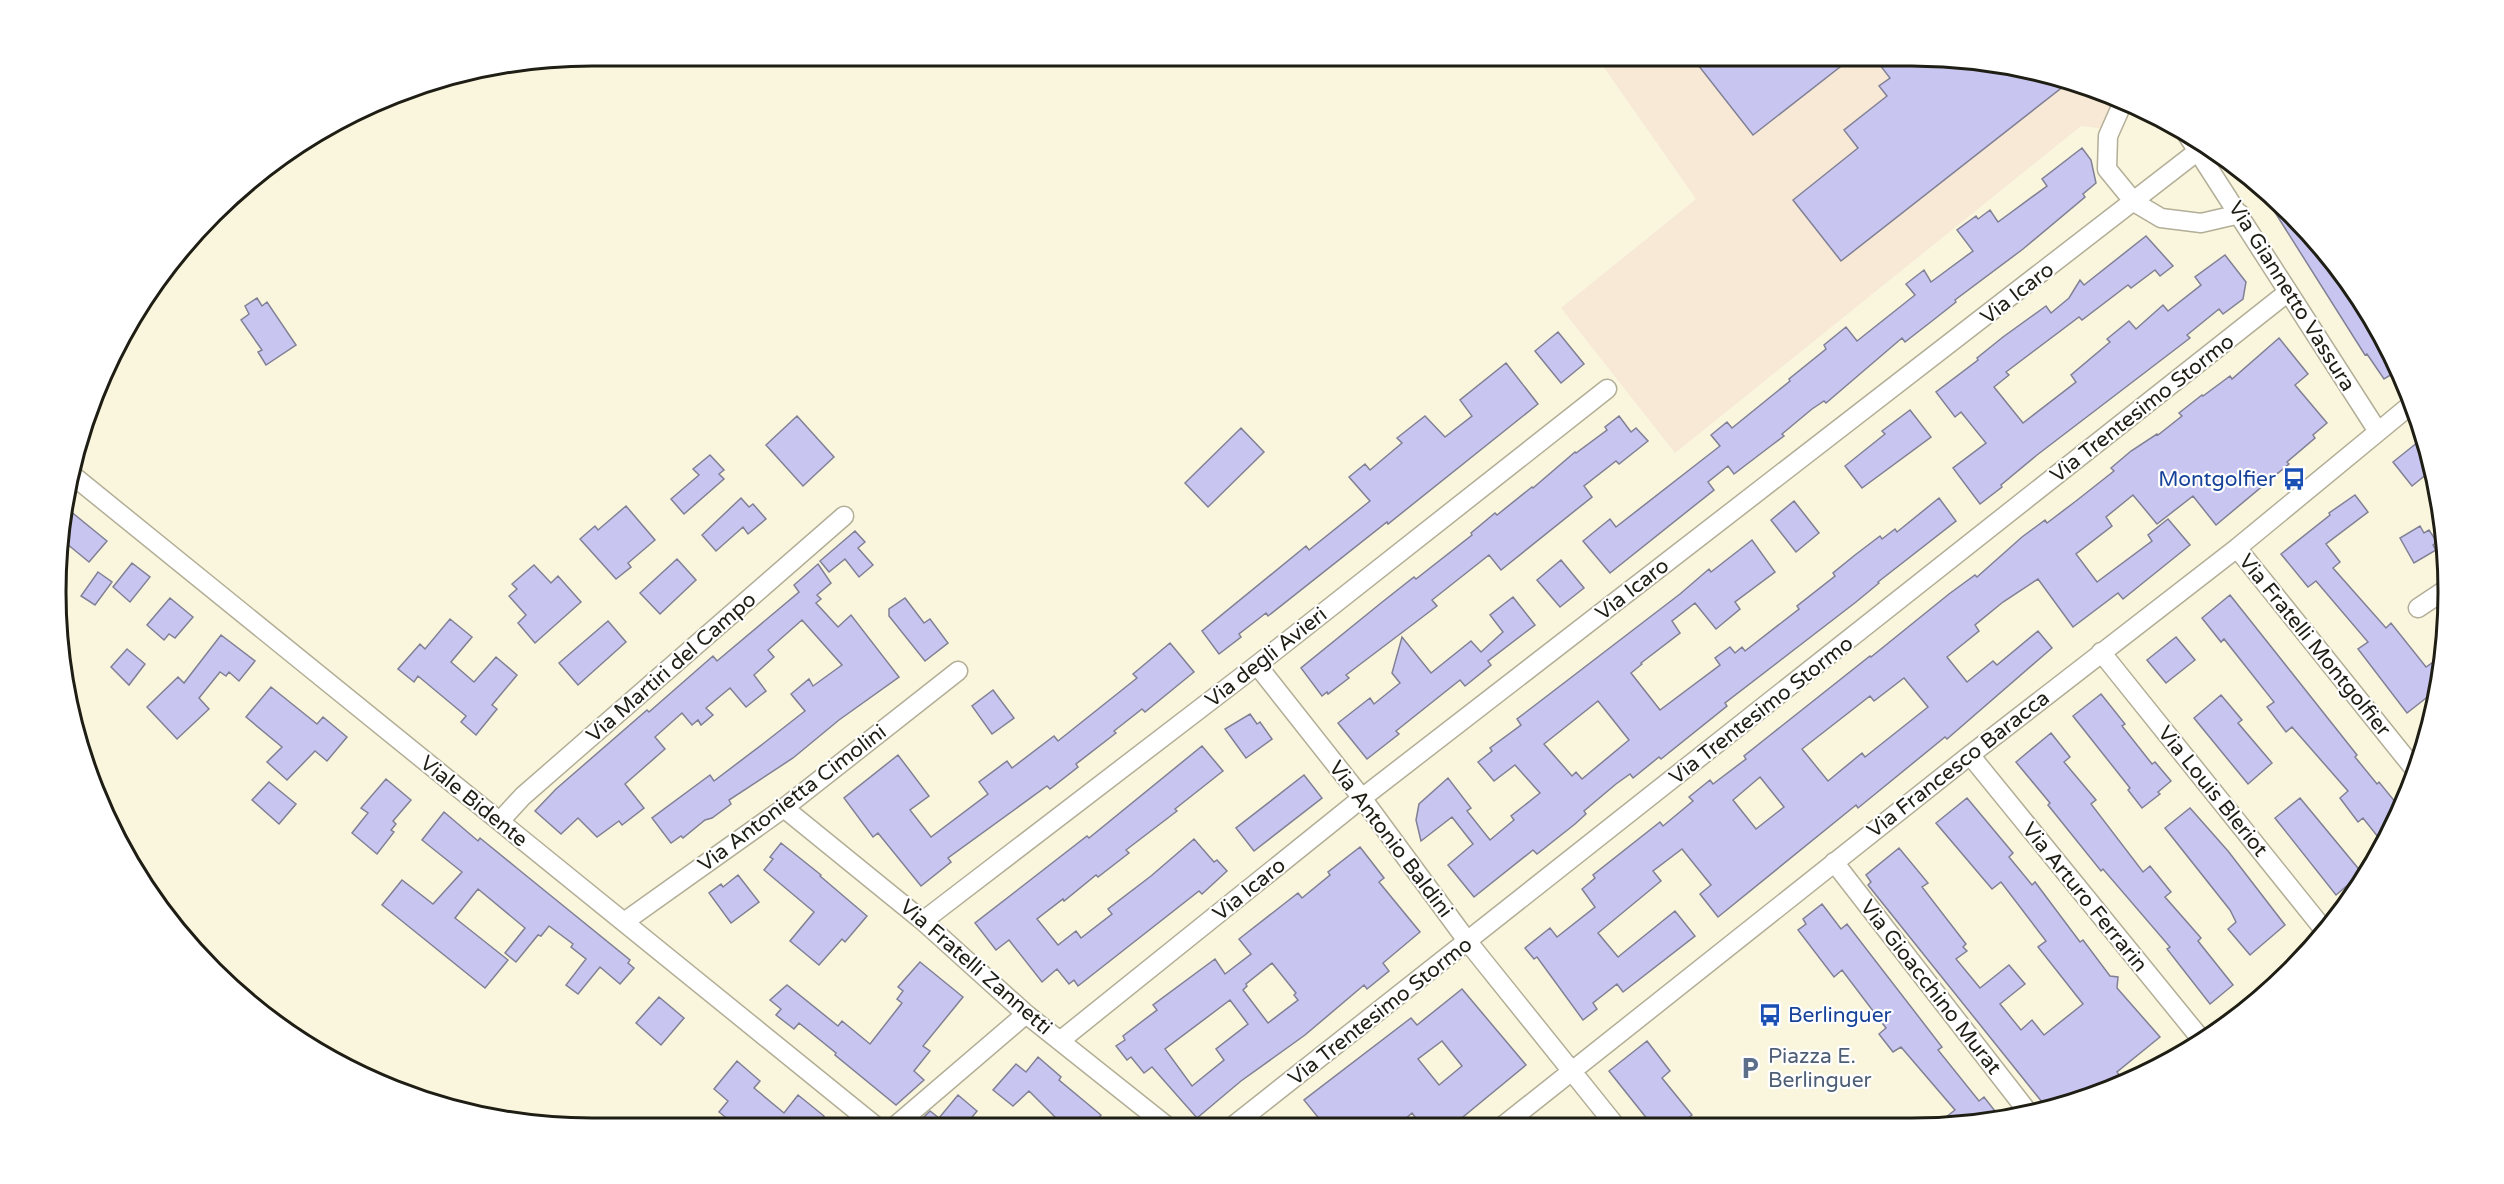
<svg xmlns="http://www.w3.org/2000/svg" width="2504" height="1184" viewBox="0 0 2504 1184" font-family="'Varela Round',sans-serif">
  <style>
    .industrial { fill: #f7e9d5 }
    .building { fill: #c8c5f0; stroke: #818095; stroke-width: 1.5; fill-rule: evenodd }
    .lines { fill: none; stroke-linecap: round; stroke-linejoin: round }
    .minor-casing { stroke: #b2ae97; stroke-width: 21 }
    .minor { stroke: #fff; stroke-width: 18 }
    .labels { text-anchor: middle; stroke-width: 4.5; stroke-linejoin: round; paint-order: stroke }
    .street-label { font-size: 21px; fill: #1f1e15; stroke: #fff }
    .transit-label { font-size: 21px; fill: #164399; stroke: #fff; text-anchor: end }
    .service-label { font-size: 21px; fill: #4e5e75; stroke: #fff; text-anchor: start }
    .rim { fill: none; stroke: #1f1e15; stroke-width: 3 }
  </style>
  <rect width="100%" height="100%" fill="#faf6dd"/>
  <!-- industrial -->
  <path class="industrial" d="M1596,56H1912L2016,66L2117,96L2106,129L2081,126L1675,453L1561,308L1696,199Z"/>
  <!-- building -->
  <path class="building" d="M1691,56H1854L1753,135Z
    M1873,56H1912L2016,66L2069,82L1841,261L1793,200L1858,148L1844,130L1887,96L1879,86L1890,78Z
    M2082,148L2091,160L2096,183L2083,194L2085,197L2023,249L1955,300L1956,302L1932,321L1905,342L1902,338L1826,403L1824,401L1812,409L1782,434L1784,436L1772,445L1734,474L1728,466L1708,482L1714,490L1610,573L1583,541L1610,519L1616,527L1720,446L1711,435L1727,422L1732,428L1790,381L1789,379L1826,349L1824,345L1846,327L1857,341L1915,295L1906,284L1924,270L1931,282L1973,251L1957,230L1976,216L1978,219L1990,210L1998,222L2047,186L2042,179Z
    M2267,193L2291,212L2358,294L2399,370L2384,379L2367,354L2365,355L2264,195Z
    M2146,236L2173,266L2160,276L2155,270L2131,288L2128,285L2082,320L2079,317L2006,372L2009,375L1994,387L2023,423L2076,382L2071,375L2110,342L2107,339L2129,321L2136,329L2163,305L2168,311L2201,285L2195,277L2225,255L2246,282L2243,299L2223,314L2219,309L2187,335L2190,338L2037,455L2001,485L2002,487L1980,504L1953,468L1986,443L1961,412L1955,417L1936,392L1978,360L1977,358L2003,337L2046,306L2051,313L2069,298L2080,280L2084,285Z
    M257,298L262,306L267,302L296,345L266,365L258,352L262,350L241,320L249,314L245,306Z
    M1558,332L1584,364L1561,383L1535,351Z
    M2279,338L2308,374L2295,385L2327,423L2313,435L2315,438L2287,462L2289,464L2216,525L2193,496L2157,524L2133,495L2106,517L2112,526L2076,554L2097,582L2152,541L2148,535L2168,519L2190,545L2123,599L2118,593L2073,627L2038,579L2003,602L1975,625L1979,631L1947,657L1967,682L1993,661L1997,665L2038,631L2052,648L1947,739L1945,737L1858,808L1856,805L1718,917L1700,894L1711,885L1682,849L1653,871L1661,881L1598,933L1618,957L1675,911L1695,936L1623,992L1617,984L1593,1003L1597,1009L1583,1020L1537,957L1534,959L1525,948L1550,928L1557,937L1595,907L1582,889L1595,878L1593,875L1660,822L1663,826L1693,801L1689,797L1710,780L1713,784L1746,759L1744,756L1769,736L1870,656L1871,657L1949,594L1975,575L1977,577L2022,537L2045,520L2047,523L2076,501L2114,471L2111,468L2131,451L2157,434L2158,435L2182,416L2179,413L2202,395L2203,396L2230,376L2232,379ZM1904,678L1928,707L1865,757L1862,753L1828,781L1802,749L1870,696L1874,701ZM1760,777L1784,807L1756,829L1733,800Z
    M1506,363L1538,404L1388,524L1387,522L1268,616L1266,613L1239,634L1241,637L1219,654L1202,631L1306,546L1309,550L1370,501L1349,477L1365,464L1370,470L1402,443L1397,438L1425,416L1445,437L1472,416L1460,400Z
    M1910,410L1931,437L1862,488L1845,466L1885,434L1882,431Z
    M797,416L834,457L803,486L766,445Z
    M1619,416L1631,432L1636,428L1648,441L1619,464L1616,461L1584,486L1592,497L1501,570L1489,555L1432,600L1437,606L1346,675L1349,678L1328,694L1327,692L1322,696L1301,668L1381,603L1414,577L1416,579L1472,535L1471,533L1495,513L1497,515L1532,487L1533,488L1575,452L1576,453L1607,430L1605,427Z
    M1241,428L1264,452L1208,507L1185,483Z
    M2418,442L2429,456L2433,469L2412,486L2393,462Z
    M710,455L724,470L719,474L724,479L684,514L671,499L699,475L693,469Z
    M2355,495L2368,512L2326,544L2340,562L2333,568L2386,628L2391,623L2426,667L2432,663L2440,673L2436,702L2430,695L2407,713L2358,649L2368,642L2316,581L2308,587L2281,554L2330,515L2329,513Z
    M741,498L749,507L753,504L766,519L748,534L743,527L716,551L702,535Z
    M1939,498L1956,521L1878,582L1879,583L1856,602L1725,703L1727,706L1661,759L1659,757L1633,778L1630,774L1616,784L1584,811L1586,814L1575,824L1537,854L1533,850L1474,897L1448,865L1473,844L1452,817L1421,841L1416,820L1419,804L1448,778L1471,808L1467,811L1490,840L1514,820L1511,816L1540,793L1515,765L1494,781L1478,762L1492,751L1490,748L1521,725L1517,719L1680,594L1709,569L1711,572L1752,540L1775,572L1735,602L1740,609L1716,629L1695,603L1672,621L1680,633L1641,663L1642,664L1631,673L1660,710L1720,665L1715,658L1730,647L1735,653L1742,647L1745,651L1799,609L1797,606L1835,576L1833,573L1855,555L1880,536L1882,539L1895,529L1897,532ZM1598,701L1629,740L1582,779L1576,772L1572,776L1544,744Z
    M1794,501L1819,533L1796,552L1771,520Z
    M64,506L107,541L89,562L61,539Z
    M626,506L655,540L628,563L631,567L616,579L580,539L595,526L598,530Z
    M2420,526L2424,533L2429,530L2437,542L2433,545L2436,550L2414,563L2400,538Z
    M855,531L865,542L858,548L873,565L859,577L845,559L829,572L820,561Z
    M677,559L696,580L660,614L640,593Z
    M1561,560L1584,588L1560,607L1537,580Z
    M132,563L150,577L130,602L113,587Z
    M818,564L831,583L817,595L821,599L816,603L838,627L851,615L899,677L839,720L793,758L729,800L731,804L712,818L705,820L683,838L681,836L671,843L652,818L710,775L714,781L764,743L805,711L791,694L809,679L813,686L842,665L802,620L768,650L774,657L754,675L766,691L746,707L730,688L706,708L713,715L701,725L698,720L692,725L682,713L655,737L665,749L625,784L644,808L622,825L619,821L597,837L578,818L561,834L535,811L556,789L647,710L649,712L713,656L717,661L799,592L794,585Z
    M534,565L551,583L558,576L581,602L535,643L518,623L526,615L509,596L517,589L512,584Z
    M98,572L112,582L95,605L81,596Z
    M2230,595L2357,755L2355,757L2377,784L2379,782L2401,809L2382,842L2363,818L2358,822L2340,798L2348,791L2292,727L2286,732L2267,707L2274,702L2224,639L2221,642L2202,618Z
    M1513,597L1535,625L1488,661L1491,665L1465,686L1460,680L1396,731L1399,734L1367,759L1338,723L1370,698L1374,704L1400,683L1392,673L1402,637L1431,673L1471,641L1481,652L1503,632L1490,615Z
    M170,598L193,617L175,638L169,634L164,640L147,625Z
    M905,598L924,623L930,619L948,643L925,661L889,616V609Z
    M450,619L472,637L451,662L474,682L496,657L517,675L492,705L497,709L476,735L461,722L466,716L418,676L414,682L398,669L420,644L425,649Z
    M608,621L626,642L578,685L559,663Z
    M221,635L255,661L239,681L229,672L226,676L220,672L199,698L209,709L177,739L147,707L178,677L184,683Z
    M2176,637L2195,660L2166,683L2147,660Z
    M1170,643L1194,672L1145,712L1142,709L1114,731L1116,733L1076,764L1078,767L1050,789L1047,786L948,858L951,862L921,886L878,833L873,837L844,798L898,755L929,796L910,810L931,837L988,794L979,782L1007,761L1012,768L1054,736L1058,741L1137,678L1133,674Z
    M127,649L145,664L129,685L111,667Z
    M271,687L317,724L323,717L347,737L327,761L315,751L287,780L267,762L282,747L246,717Z
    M993,690L1014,718L992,734L972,706Z
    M2101,694L2125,724L2122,726L2152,764L2155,762L2171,781L2158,792L2160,794L2142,808L2128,790L2130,788L2073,716Z
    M2221,695L2242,720L2238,723L2272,763L2248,784L2194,718Z
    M1250,714L1257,724L1260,722L1272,739L1246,758L1225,729Z
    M2051,733L2070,757L2064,762L2096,800L2091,804L2143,872L2150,866L2171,892L2165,897L2201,938L2198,941L2233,985L2210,1004L2167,949L2170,947L2103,869L2101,871L2048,805L2050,803L2016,762Z
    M1202,746L1223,771L1175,809L1177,811L1126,850L1129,853L1098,877L1096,875L1064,901L1063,899L1037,919L1058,945L1076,931L1081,938L1112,914L1108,909L1151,876L1194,839L1214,862L1217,860L1227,871L1202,894L1199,891L1078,986L1074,980L1069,984L1057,969L1042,982L1009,940L996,950L975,923L1087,836L1089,838Z
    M1304,775L1322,798L1254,851L1236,828Z
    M386,779L411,800L393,821L396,824L391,830L394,832L377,854L352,833L368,813L361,808Z
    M269,782L296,804L279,824L252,800Z
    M1967,798L2013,853L2009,857L2032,885L2035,882L2080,942L2083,940L2110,976L2118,977L2117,988L2160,1037L2117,1072L2125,1083L2118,1088L2046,1107L1868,885L1871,882L1866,875L1899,848L1928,883L1922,887L1966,944L1963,947L1967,951L1956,959L1980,988L2009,965L2025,984L2000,1004L2021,1030L2032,1020L2044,1035L2083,1004L2038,947L2046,941L2001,882L1992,889L1936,823Z
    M2300,798L2362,873L2336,895L2275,818Z
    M2190,808L2228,851L2285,925L2250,955L2228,929L2236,922L2230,910L2165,828Z
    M444,812L478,841L480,838L518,869L630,960L628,963L634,968L620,984L600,967L578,994L566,985L586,959L571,947L573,944L549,926L541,936L538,935L516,962L505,953L525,928L478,889L455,918L508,960L485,988L382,905L402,880L433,904L462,872L422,840Z
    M781,843L821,875L820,876L867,916L845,942L842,939L819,965L790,941L814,912L764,870L773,859L770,857Z
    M1360,847L1384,878L1379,882L1420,932L1383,963L1389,971L1367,989L1364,985L1305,1035L1241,1081L1197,1118L1152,1067L1144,1073L1131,1057L1127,1060L1116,1046L1125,1040L1123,1036L1157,1010L1153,1005L1215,959L1225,974L1251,954L1239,939L1298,893L1302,898L1330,875L1328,872ZM1272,963L1296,993L1294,995L1298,1000L1268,1023L1243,990L1247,986L1246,984ZM1230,1000L1248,1024L1216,1049L1224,1060L1192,1086L1165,1049Z
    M738,875L759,902L731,923L709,893L721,884L723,887Z
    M1822,904L1841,929L1847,924L1942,1047L1938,1050L1979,1101L1984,1097L1995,1111L1990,1114L1995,1120L1982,1124H1937L1955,1110L1901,1047L1893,1052L1879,1034L1886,1028L1842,970L1834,977L1798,930L1806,924L1803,919Z
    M920,962L963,997L923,1046L930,1051L914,1071L924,1080L896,1105L835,1055L836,1053L799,1023L794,1029L776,1015L781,1009L770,1000L787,985L838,1026L842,1021L870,1044L902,1003L897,999L903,991L898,987Z
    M1462,989L1526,1065L1452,1126H1422L1412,1113L1397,1126H1325L1304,1100L1411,1018L1417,1025ZM1442,1041L1462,1066L1439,1085L1418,1059Z
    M659,997L684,1018L661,1045L636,1023Z
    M1647,1041L1670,1071L1662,1078L1692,1115L1680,1125H1652L1609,1071Z
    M1038,1057L1061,1077L1059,1080L1101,1115L1092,1127H1065L1029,1091L1013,1106L993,1090L1016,1064L1026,1072Z
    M737,1061L760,1081L754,1088L784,1113L798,1095L824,1116L814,1128H739L719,1112L728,1101L714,1089Z
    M958,1095L977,1111L964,1127H914L930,1111L939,1118Z"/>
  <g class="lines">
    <!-- minor casing -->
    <g class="minor-casing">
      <path id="minor" d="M2124,100L2108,136L2107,169L2134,202L2161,218L2201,223L2240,214
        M2186,133L2377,430
        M71,474L878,1128
        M2237,548L2416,771
        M2418,608L2448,588
        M2101,652L2325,931
        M1257,665L1362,798L1468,942L1615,1125
        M1970,755L2201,1039
        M784,808L923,921L1026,1014L1168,1127
        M500,821L523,796L844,516
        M1834,862L2028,1112
        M923,921L1257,665L1607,389
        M624,922L784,808L958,671
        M1061,1040L1362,798L2207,144
        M1504,1125L1970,755L2237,548L2413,403
        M1233,1126L2288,292
        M894,1127L1026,1014"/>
    </g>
    <!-- minor -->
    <use href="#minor" class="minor"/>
  </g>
  <!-- icons -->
  <defs>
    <g id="bus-bare" transform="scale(1.8)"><path d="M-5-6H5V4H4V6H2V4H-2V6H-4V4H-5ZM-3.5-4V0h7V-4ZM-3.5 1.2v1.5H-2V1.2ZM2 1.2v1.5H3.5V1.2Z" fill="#1a4fb4" stroke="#fff" stroke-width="2.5" paint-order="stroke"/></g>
    <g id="parking-bare" transform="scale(1.8)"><path d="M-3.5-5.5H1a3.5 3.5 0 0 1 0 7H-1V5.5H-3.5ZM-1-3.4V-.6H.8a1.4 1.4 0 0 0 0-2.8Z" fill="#5c6f8a" stroke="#fff" stroke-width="2.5" paint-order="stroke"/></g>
  </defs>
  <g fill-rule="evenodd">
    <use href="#bus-bare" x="2294" y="479"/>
    <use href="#bus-bare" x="1770" y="1015"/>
    <use href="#parking-bare" x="1750" y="1068"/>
  </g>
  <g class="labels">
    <!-- street labels -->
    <g class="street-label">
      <text transform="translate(2017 293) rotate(-38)" y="7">Via Icaro</text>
      <text transform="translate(2292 296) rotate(58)" y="7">Via Giannetto Vassura</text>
      <text transform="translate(2142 408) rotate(-38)" y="7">Via Trentesimo Stormo</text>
      <text transform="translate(1632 589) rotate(-38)" y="7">Via Icaro</text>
      <text transform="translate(2315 645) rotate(51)" y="7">Via Fratelli Montgolfier</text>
      <text transform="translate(1266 657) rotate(-38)" y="7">Via degli Avieri</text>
      <text transform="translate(671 667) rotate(-41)" y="7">Via Martiri del Campo</text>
      <text transform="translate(1761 710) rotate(-38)" y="7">Via Trentesimo Stormo</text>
      <text transform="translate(1958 764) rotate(-38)" y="7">Via Francesco Baracca</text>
      <text transform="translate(2213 791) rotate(51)" y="7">Via Louis Bleriot</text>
      <text transform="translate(792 798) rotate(-37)" y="7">Via Antonietta Cimolini</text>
      <text transform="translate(474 801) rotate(39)" y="7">Viale Bidente</text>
      <text transform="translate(1391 839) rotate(53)" y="7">Via Antonio Baldini</text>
      <text transform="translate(1249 889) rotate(-39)" y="7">Via Icaro</text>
      <text transform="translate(2085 897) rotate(51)" y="7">Via Arturo Ferrarin</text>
      <text transform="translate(976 967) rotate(41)" y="7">Via Fratelli Zannetti</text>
      <text transform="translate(1931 987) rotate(52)" y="7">Via Gioacchino Murat</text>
      <text transform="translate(1380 1011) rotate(-38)" y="7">Via Trentesimo Stormo</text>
    </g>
    <!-- transit labels -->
    <g class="transit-label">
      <text x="2276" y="486">Montgolfier</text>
      <text x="1788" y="1022" text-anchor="start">Berlinguer</text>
    </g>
    <!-- service labels -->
    <g class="service-label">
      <text x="1768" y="1063">Piazza E.<tspan x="1768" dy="24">Berlinguer</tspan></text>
    </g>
  </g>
  <!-- crop -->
  <path d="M0 0H2504V1184H0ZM592 66H1912A526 526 0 0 1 2438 592V592A526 526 0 0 1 1912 1118H592A526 526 0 0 1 66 592V592A526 526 0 0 1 592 66Z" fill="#fff" fill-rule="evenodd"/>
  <path class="rim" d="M592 66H1912A526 526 0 0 1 2438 592V592A526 526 0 0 1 1912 1118H592A526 526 0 0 1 66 592V592A526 526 0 0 1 592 66Z"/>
</svg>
